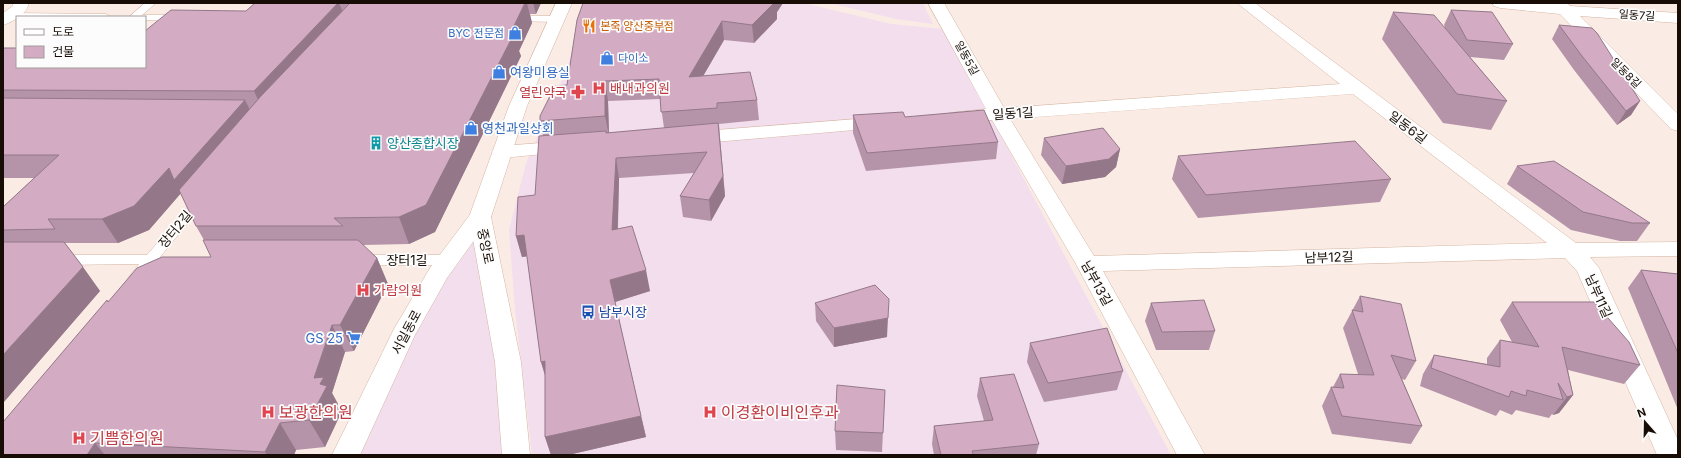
<svg xmlns="http://www.w3.org/2000/svg" width="1681" height="458" viewBox="0 0 1681 458" font-family="Inter,'Noto Sans KR',sans-serif">
  <style>
    .commercial { fill: #f3deed }
    .lines { fill: none; stroke-linecap: round; stroke-linejoin: round }
    .lane-casing { stroke: #d5b4a1; stroke-width: 1 }
    .street-casing { stroke: #d5b4a1; stroke-width: 1 }
    .secondary-casing { stroke: #d5b4a1; stroke-width: 1 }
    .lane { fill: #fff; fill-rule: evenodd }
    .street { fill: #fff; fill-rule: evenodd }
    .secondary { fill: #fff; fill-rule: evenodd }
    .wall { fill: #b594a9; fill-rule: evenodd }
    .shaded-wall { fill: #947889 }
    .building { fill: #d3acc4; stroke: #947889 }
    .labels { text-anchor: middle; stroke-width: 3.5; stroke-linejoin: round; paint-order: stroke }
    .far-street-label { font-size: 11px; fill: #180d06; stroke: #fcfcfc }
    .far-food-label { font-size: 11px; fill: #c56008; stroke: #fcfcfc; text-anchor: start }
    .far-shop-label { font-size: 11px; fill: #366cbe; stroke: #fcfcfc; text-anchor: end }
    .shop-label { font-size: 13px; fill: #366cbe; stroke: #fcfcfc; text-anchor: start }
    .health-label { font-size: 13px; fill: #be3a42; stroke: #fcfcfc; text-anchor: start }
    .street-label { font-size: 13px; fill: #180d06; stroke: #fcfcfc }
    .culture-label { font-size: 13px; fill: #0d838f; stroke: #fcfcfc; text-anchor: start }
    .transit-label { font-size: 13px; fill: #164399; stroke: #fcfcfc; text-anchor: start }
    .near-health-label { font-size: 16px; fill: #be3a42; stroke: #fcfcfc; text-anchor: start }
  </style>
  <rect width="100%" height="100%" fill="#faece4"/>
  <!-- commercial -->
  <path class="commercial" d="M600,3H804L891,24L944,29L1171,455H532L515,310L509,230L526,163L567,68L586,4Z
    M829,3H923L933,24L896,19Z
    M475,235L500,362L507,455H360L441,278Z"/>
  <g class="lines">
    <!-- lane casing -->
    <g class="lane-casing">
      <path id="lane" d="M145,3H156L142,15H179L184,18L179,21L145,20V17H129Z
        M9,13L106,14L111,17L6,18L4,16Z
        M513,16H557L562,19L557,22L510,21L508,19L510,17Z
        M201,195L205,196L207,199L205,202L160,257L162,259L160,262C147,266 145,285 130,281L128,278L139,264L59,265L54,263L52,260L54,257L59,255H147L197,196Z
        M361,255H448L453,257L455,260L453,263L448,265H361L356,263L354,260L356,257Z"/>
    </g>
    <!-- street casing -->
    <g class="street-casing">
      <path id="street" d="M13,3H29C27,14 13,22 3,25V13L13,6Z
        M928,3H944L1004,108L1340,84L1237,3H1255L1576,243L1678,242V256L1590,257L1599,268L1678,440V455H1657L1577,271L1565,258L1103,271L1205,455H1177L1076,264L992,120L956,123L949,121L947,117L949,113L986,109ZM1353,94L1547,243L1094,256L1010,119Z
        M1492,3H1567L1570,6L1678,13V23L1580,16L1678,114V131L1671,129L1560,14L1500,8L1494,6Z
        M882,117L889,119L892,123L889,127L691,144L684,142L681,138L684,134L691,132Z
        M567,141L574,143L577,147L574,151L502,158L495,156L492,152L495,148L502,146Z
        M480,210L488,212L491,217L447,278L415,335L360,455H332L394,329L430,268L472,212Z"/>
    </g>
    <!-- secondary casing -->
    <g class="secondary-casing">
      <path id="secondary" d="M556,3H572L527,106L491,217L521,362L530,455H502L495,362L469,217L509,106Z"/>
    </g>
    <!-- lane -->
    <use href="#lane" class="lane"/>
    <!-- street -->
    <use href="#street" class="street"/>
    <!-- secondary -->
    <use href="#secondary" class="secondary"/>
  </g>
  <!-- wall -->
  <path class="wall" d="M255,3H541L536,14H530L532,23L519,51L521,56L435,232L409,244L363,245L377,258L388,284L354,351L345,352L332,393L338,404L337,406L341,413L325,447L296,450L294,455H3L108,302L211,257L204,240L196,226L181,193L149,230L118,243H65L100,291L3,403V207L34,178H3V48L145,67L246,11Z
    M583,3H783L777,12V19L754,43L724,40L703,76L757,100L759,120L719,124L725,196L711,221L683,217L680,196L694,173L619,178L618,229L650,291L615,302L646,437L568,455H551L545,437V376L541,362L527,256L522,257L516,236L535,195L543,136L540,121L567,85ZM660,99L664,128L609,133L608,101Z
    M1451,10L1513,44L1504,60L1470,57L1507,101L1491,130L1443,123L1382,39L1393,12L1445,27L1444,25Z
    M1559,25L1640,101L1631,115L1617,125L1574,70L1552,39Z
    M853,115L905,117L998,142L996,159L866,171L853,133Z
    M1044,138L1120,149L1116,167L1105,177L1062,184L1041,155Z
    M1178,156L1391,179L1380,202L1198,218L1172,179Z
    M1517,166L1650,223L1637,241H1620L1571,230L1507,184Z
    M1641,270L1678,274V410L1628,288Z
    M1360,296L1416,361L1405,380L1402,379L1422,426L1411,444L1332,434L1322,406L1331,387H1333L1340,374H1358L1343,328Z
    M1512,302L1640,365L1624,384L1568,370L1573,395L1559,413L1553,415L1552,414L1549,418L1516,410L1512,415L1500,410L1496,416L1420,386L1423,374L1434,355L1487,364V358L1500,340L1512,342L1500,320Z
    M815,303L887,337L834,347L816,321Z
    M1151,303L1215,331L1209,350H1156L1145,321Z
    M1030,343L1123,371L1117,390L1044,402L1027,362Z
    M980,378L1039,444L1036,455H934L932,444L934,426L984,421L977,396Z
    M885,390L882,452L836,450L835,431Z"/>
  <!-- shaded-wall -->
  <path class="shaded-wall" d="M338,3H339L347,22L264,113L254,91Z
    M525,3H527L532,23L519,51L521,56L435,232L409,244L399,217L511,32Z
    M533,3H541L536,14Z
    M771,3H783L777,12V19L754,43L752,25Z
    M722,21L724,40L691,97L689,77Z
    M605,81L608,101L609,136L605,116Z
    M245,100L256,122L182,192L149,230L118,243L102,219L169,168Z
    M1640,101L1631,115L1617,125L1626,111Z
    M718,123L725,196L711,221L709,200Z
    M1120,149L1116,167L1105,177L1062,184L1066,166Z
    M616,158L619,178L617,251L612,230Z
    M524,235L530,256L522,257L516,236Z
    M377,258L388,284L354,351L340,325Z
    M83,267L100,291L3,403V355Z
    M646,270L650,291L615,302L610,280Z
    M888,318L887,337L834,347V328Z
    M332,325L345,352L332,393L338,404L337,406L341,413L325,447L309,420L314,378Z
    M545,361L548,384L541,362Z
    M1573,395L1559,413L1553,415L1567,397Z
    M641,416L646,437L568,455H551L545,437Z
    M280,423L296,450L294,455H267L265,452Z
    M95,443L105,455H87Z"/>
  <!-- building -->
  <path class="building" d="M255,3H338L254,91L3,90V48H17V67H145V31L171,10L246,11Z
    M350,3H525L511,32H515L426,205L399,217L334,218L343,226H196L179,190L261,96Z
    M583,3H774L752,25L722,21L689,77L750,72L757,100L717,103V108L661,112L659,79L605,81V116L540,121V116L555,86L567,85L577,20Z
    M1451,10L1492,12L1513,44L1467,40Z
    M1393,12L1434,15L1507,101L1457,94Z
    M1559,25L1592,28L1597,33L1640,101L1626,111L1582,56Z
    M3,98L245,100L174,180L169,168L134,206L102,219H48L55,229L3,230V207L59,155H3Z
    M984,110L998,142L867,153L853,115L903,112L905,117Z
    M718,123L723,176L709,200L680,196L707,152L616,158L612,230L632,226L646,270L610,280L641,416L545,437V361L541,362L524,235L516,236L518,197L535,195L539,136L606,131V133Z
    M1103,128L1120,149L1109,159L1066,166L1044,138Z
    M1355,141L1391,179L1206,195L1178,156Z
    M1554,161L1650,223H1632L1583,212L1517,166Z
    M203,240H358L377,258L340,325H332L314,378L324,377L320,384L327,386L309,420L280,423L265,452L95,443L87,455H3V422L107,300L108,302L137,268L162,257H211Z
    M3,242H64L83,267L3,355Z
    M1641,270L1678,274V353Z
    M875,285L889,299L888,318L834,328L815,303Z
    M1360,296L1401,304L1416,361L1391,355L1422,426L1342,416L1331,387L1344,388L1340,374L1374,375L1352,310L1363,312Z
    M1204,300L1215,331L1162,332L1151,303Z
    M1512,302H1594L1629,342L1640,365L1562,347L1573,395L1567,397L1558,383L1563,400L1527,390L1526,396L1511,391L1509,397L1431,368L1434,355L1500,367V340L1539,347Z
    M1107,328L1123,371L1048,383L1030,343Z
    M1014,374L1039,444L972,451L973,455H941L934,426L993,420L980,378Z
    M837,385L885,390L883,433L835,431Z"/>
  <!-- icons -->
  <defs>
    <g id="restaurant-bare" transform="scale(1.08)"><path d="M-5-6h1v4h1v-4h1v4h1v-4h1v5L-1.5 .5V6h-2V.5L-5-1ZM5-6V6H3V1.5H1.5Q1.5-4 5-6Z" fill="#e8710a" stroke="#fcfcfc" stroke-width="2.5" paint-order="stroke"/></g>
    <g id="shop-bare" transform="scale(1.08)"><path d="M-5-2.5h2.3a2.7 3.5 0 0 1 5.4 0H5L5.5 6h-11ZM-1.5-2.5h3a1.5 2.3 0 0 0-3 0Z" fill="#3f7fe0" stroke="#fcfcfc" stroke-width="2.5" paint-order="stroke"/></g>
    <g id="hospital-bare" transform="scale(1.08)"><path d="M-5-5h3v3.5h4V-5h3V5h-3V1.5h-4V5h-3Z" fill="#e0444e" stroke="#fcfcfc" stroke-width="2.5" paint-order="stroke"/></g>
    <g id="pharmacy-bare" transform="scale(1.08)"><path d="M-2-6h4v4h4v4h-4v4h-4v-4h-4v-4h4Z" fill="#e0444e" stroke="#fcfcfc" stroke-width="2.5" paint-order="stroke"/></g>
    <g id="building-bare" transform="scale(1.08)"><path d="M-4-6H4V6H1V3H-1V6H-4ZM-2.5-4.3h1.7v1.8h-1.7ZM.8-4.3h1.7v1.8H.8ZM-2.5-1h1.7V.8h-1.7ZM.8-1h1.7V.8H.8Z" fill="#0f9aa8" stroke="#fcfcfc" stroke-width="2.5" paint-order="stroke"/></g>
    <g id="bus-bare" transform="scale(1.08)"><path d="M-5-6H5V4H4V6H2V4H-2V6H-4V4H-5ZM-3.5-4V0h7V-4ZM-3.5 1.2v1.5H-2V1.2ZM2 1.2v1.5H3.5V1.2Z" fill="#1a4fb4" stroke="#fcfcfc" stroke-width="2.5" paint-order="stroke"/></g>
    <g id="supermarket-bare" transform="scale(1.08)"><path d="M-6-5.5h2.5l.6 2H6L4.5 2H-2.5L-4.4-4H-6ZM-1.5 3.2a1.3 1.3 0 1 0 .1 0ZM3 3.2a1.3 1.3 0 1 0 .1 0Z" fill="#3f7fe0" stroke="#fcfcfc" stroke-width="2.5" paint-order="stroke"/></g>
  </defs>
  <g fill-rule="evenodd">
    <use href="#restaurant-bare" x="589" y="26"/>
    <use href="#shop-bare" x="515" y="33"/>
    <use href="#shop-bare" x="607" y="58"/>
    <use href="#shop-bare" x="499" y="72"/>
    <use href="#hospital-bare" x="599" y="88"/>
    <use href="#pharmacy-bare" x="578" y="92"/>
    <use href="#shop-bare" x="471" y="128"/>
    <use href="#building-bare" x="376" y="143"/>
    <use href="#hospital-bare" x="363" y="290"/>
    <use href="#bus-bare" x="588" y="312"/>
    <use href="#supermarket-bare" x="354" y="338"/>
    <use href="#hospital-bare" x="268" y="412"/>
    <use href="#hospital-bare" x="710" y="412"/>
    <use href="#hospital-bare" x="79" y="438"/>
  </g>
  <g class="labels">
    <!-- far-street labels -->
    <g class="far-street-label">
      <text transform="translate(1637 15) rotate(4)" y="4">일동7길</text>
      <text transform="translate(967 58) rotate(61)" y="4">일동5길</text>
      <text transform="translate(1626 73) rotate(45)" y="4">일동8길</text>
    </g>
    <!-- far-food labels -->
    <g class="far-food-label">
      <text x="600" y="30">본죽 양산중부점</text>
    </g>
    <!-- far-shop labels -->
    <g class="far-shop-label">
      <text x="504" y="37">BYC 전문점</text>
      <text x="618" y="62" text-anchor="start">다이소</text>
    </g>
    <!-- shop labels -->
    <g class="shop-label">
      <text x="510" y="77">여왕미용실</text>
      <text x="482" y="133">영천과일상회</text>
      <text x="343" y="343" text-anchor="end">GS 25</text>
    </g>
    <!-- health labels -->
    <g class="health-label">
      <text x="610" y="93">배내과의원</text>
      <text x="567" y="97" text-anchor="end">열린약국</text>
      <text x="374" y="295">가람의원</text>
    </g>
    <!-- street labels -->
    <g class="street-label">
      <text transform="translate(1013 113) rotate(-4)" y="5">일동1길</text>
      <text transform="translate(1408 127) rotate(37)" y="5">일동6길</text>
      <text transform="translate(175 229) rotate(-50)" y="5">장터2길</text>
      <text transform="translate(486 246) rotate(78)" y="5">중앙로</text>
      <text transform="translate(1329 257) rotate(-2)" y="5">남부12길</text>
      <text x="407" y="265">장터1길</text>
      <text transform="translate(1097 283) rotate(61)" y="5">남부13길</text>
      <text transform="translate(1599 296) rotate(66)" y="5">남부11길</text>
      <text transform="translate(406 332) rotate(-62)" y="5">서일동로</text>
    </g>
    <!-- culture labels -->
    <g class="culture-label">
      <text x="387" y="148">양산종합시장</text>
    </g>
    <!-- transit labels -->
    <g class="transit-label">
      <text x="599" y="317">남부시장</text>
    </g>
    <!-- near-health labels -->
    <g class="near-health-label">
      <text x="279" y="418">보광한의원</text>
      <text x="721" y="418">이경환이비인후과</text>
      <text x="90" y="444">기쁨한의원</text>
    </g>
  </g>
  <!-- border -->
  <rect width="1681" height="458" fill="none" stroke="#180d06" stroke-width="8"/>
  <!-- legend -->
  <rect x="16" y="16" width="130" height="52" fill="#fcfcfc" stroke="#a19c9a"/>
  <rect x="24" y="29" width="20" height="6" fill="#ffffff" stroke="#a19c9a"/>
  <text x="52" y="36" font-size="12" fill="#180d06">도로</text>
  <rect x="24" y="46" width="20" height="12" fill="#d3acc4" stroke="#a19c9a"/>
  <text x="52" y="56" font-size="12" fill="#180d06">건물</text>
  <!-- north arrow -->
  <g transform="translate(1645 422) rotate(340)" stroke="#fcfcfc" stroke-width="3" paint-order="stroke">
  <path d="M0-3L7 15L0 10L-7 15Z" fill="#180d06"/>
  <text y="-6" font-size="11" font-weight="bold" text-anchor="middle" fill="#180d06">N</text>
  </g>
</svg>
